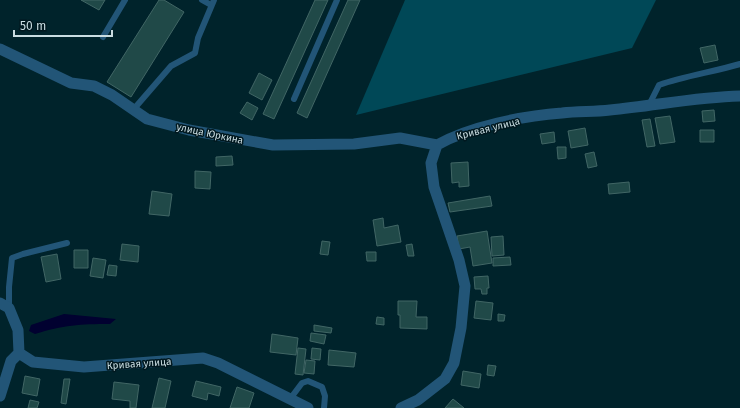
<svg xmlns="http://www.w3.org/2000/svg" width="740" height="408" viewBox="0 0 740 408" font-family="'Fira Sans',sans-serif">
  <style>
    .green { fill: #004857 }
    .water { fill: #010130 }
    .building { fill: #204948; stroke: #416665 }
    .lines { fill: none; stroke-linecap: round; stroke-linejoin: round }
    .service { stroke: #257; stroke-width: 6 }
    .minor { stroke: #257; stroke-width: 11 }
    .labels { text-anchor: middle; stroke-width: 3; stroke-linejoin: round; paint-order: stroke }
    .street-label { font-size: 10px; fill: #c9dce1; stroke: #00181f }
  </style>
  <rect width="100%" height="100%" fill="#00232b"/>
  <!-- green -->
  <path class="green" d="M405,0H656L632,48L356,115Z"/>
  <!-- water -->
  <path class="water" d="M64,314L116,319L110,324C80,324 63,325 35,334L29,331L31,325Z"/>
  <!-- building -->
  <path class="building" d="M81,0H105L99,10Z
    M159,0H164L184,12L131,97L107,82Z
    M315,0H328L274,119L263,114Z
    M348,0H360L307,118L297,113Z
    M715,45L718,60L704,63L700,48Z
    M259,73L272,80L262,100L249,93Z
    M247,102L258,108L252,120L240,113Z
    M714,110L715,121L703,122L702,111Z
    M670,116L675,142L660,144L655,118Z
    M650,119L655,146L647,147L642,120Z
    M585,128L588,145L571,148L568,131Z
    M700,130H714V142H700Z
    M554,132L555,142L542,144L540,134Z
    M557,147H566V158L558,159Z
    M594,152L597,166L588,168L585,154Z
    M232,156L233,165L216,166V157Z
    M468,162L469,186L459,187V182L452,183L451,163Z
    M195,171L211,172L210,189L195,188Z
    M629,182L630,192L609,194L608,184Z
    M152,191L172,194L169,216L149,214Z
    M490,196L492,206L450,212L448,203Z
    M383,218L384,228L398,225L401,242L377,246L373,220Z
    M487,231L492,263L473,266L470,247L459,249L457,236Z
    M503,236L504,255L492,256L491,237Z
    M322,241L330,242L328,255L320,254Z
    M122,244L139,246L138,262L120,260Z
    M412,244L414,256H408L406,245Z
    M74,250H88V268H74Z
    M366,252H376V261H367Z
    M57,254L61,279L46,282L41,257Z
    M510,257L511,265L493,266V258Z
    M93,258L106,260L103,278L90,276Z
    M109,265L117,266L116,276L107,275Z
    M488,276L489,288H487V294H482L481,289H475L474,277Z
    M398,301H417L416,317H427V329L400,328V315H398Z
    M476,301L493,303L491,320L474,318Z
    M498,314L505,315L504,321H498Z
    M377,317L384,318V325L376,324Z
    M314,325L332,328L331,333L314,331Z
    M311,333L326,335L324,344L310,341Z
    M272,334L298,338L296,355L270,352Z
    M298,348L306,349L303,375L295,374Z
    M312,348L321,349L320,360L311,359Z
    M329,350L356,353L354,367L328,365Z
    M306,360L315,361L314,374L304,373Z
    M488,365L496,366L494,376L487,375Z
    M463,371L481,374L479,388L461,385Z
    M25,376L40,379L37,396L22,393Z
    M159,378L171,381L165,408H152Z
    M64,379H70L66,404L61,403Z
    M196,381L221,387L219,396L208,393L207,400L192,396Z
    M114,382L139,385L136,408H130V401L112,399Z
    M237,387L254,393L249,408H230Z
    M453,399L464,408H445Z
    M30,400L39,402L37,408H28Z"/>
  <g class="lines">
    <!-- service -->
    <path class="service" d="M202,0L211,5
      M103,37L125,0
      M294,99L337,0
      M649,105L659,85C685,76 713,72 740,64
      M133,110L171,66L195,53L198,38L214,0
      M9,308V287L12,258L23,254L67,243
      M290,399L302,383L308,381L322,387L325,396L324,408"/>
    <!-- minor -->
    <path class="minor" d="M0,49L71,83L94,86L112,95L147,119L189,130L273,145L354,144L400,138L437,145
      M0,303L9,308L18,330L19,353L33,362L84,367L203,358L218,363L308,408
      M0,396L11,361L19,353
      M401,408L418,400L445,379L454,363L461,328L465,286L459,260L434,187L431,163L437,145C471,126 523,116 562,113C578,111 594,112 610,110C654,106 696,97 740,96"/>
  </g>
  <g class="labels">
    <!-- street labels -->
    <g class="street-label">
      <text transform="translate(488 128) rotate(-14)" y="4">Кривая улица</text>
      <text transform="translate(210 133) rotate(12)" y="4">улица Юркина</text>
      <text transform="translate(139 363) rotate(-4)" y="4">Кривая улица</text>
    </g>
  </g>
  <!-- scale -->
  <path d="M14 30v6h98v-6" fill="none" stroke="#c9dce1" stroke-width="2"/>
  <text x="20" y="30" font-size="12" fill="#c9dce1" stroke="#00181f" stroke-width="3" paint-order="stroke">50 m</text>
</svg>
